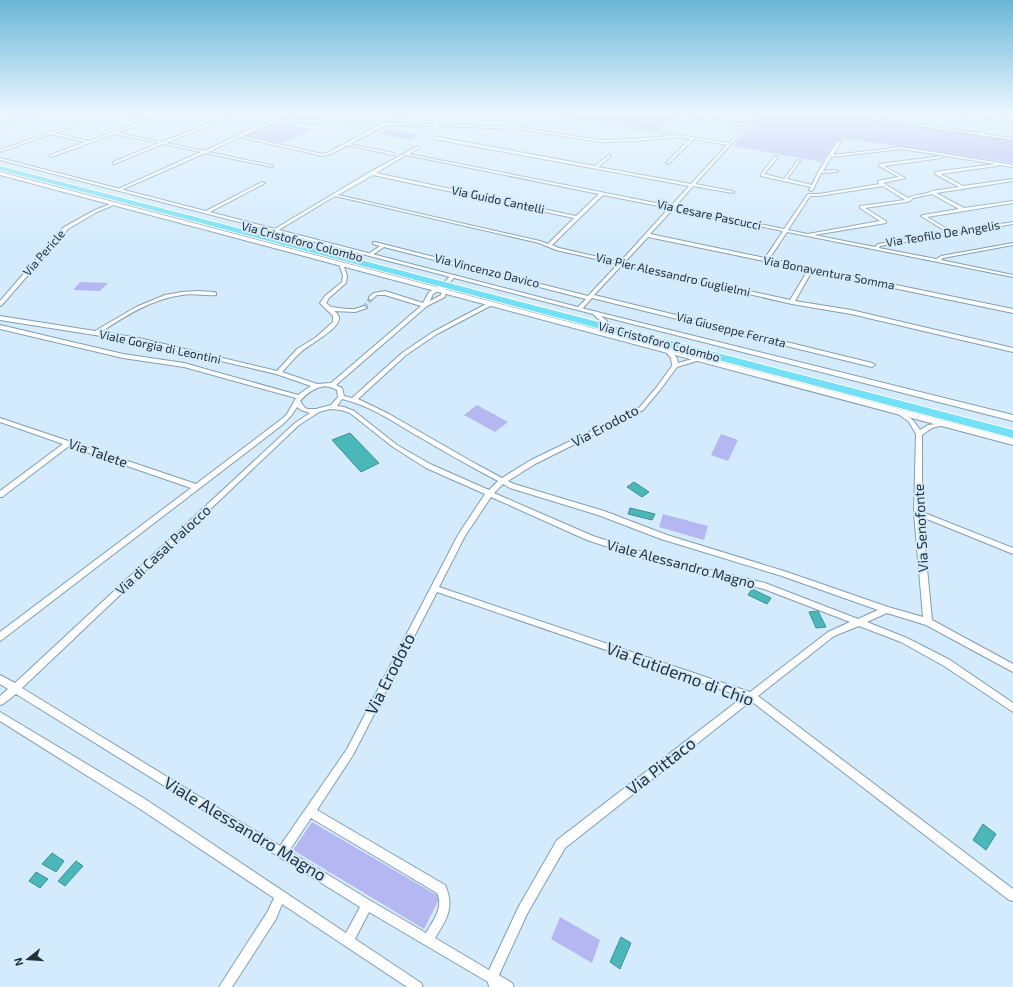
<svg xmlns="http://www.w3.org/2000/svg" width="1013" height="987" viewBox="0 0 1013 987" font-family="'Exo 2',sans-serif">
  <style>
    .green { fill: #b4b7f2 }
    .water { fill: #4ab8b9; stroke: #3f9093 }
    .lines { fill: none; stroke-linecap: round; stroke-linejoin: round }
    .minor-tunnel { stroke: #b0c6d6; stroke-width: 5; stroke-dasharray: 5 2.5; stroke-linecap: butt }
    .pedestrian-casing { stroke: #819eb2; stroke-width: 2.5 }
    .minor-casing { stroke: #819eb2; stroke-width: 2 }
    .tertiary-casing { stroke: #819eb2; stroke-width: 2 }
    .primary-casing { stroke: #fff; stroke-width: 2 }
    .pedestrian { fill: #fff; fill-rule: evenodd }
    .minor { fill: #fff; fill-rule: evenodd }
    .tertiary { fill: #fff; fill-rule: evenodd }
    .primary { fill: #72e0f7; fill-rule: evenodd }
    .labels { text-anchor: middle; stroke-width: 4; stroke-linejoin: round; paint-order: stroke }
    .far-street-label { font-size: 12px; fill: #253139; stroke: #d3ebfd }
    .street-label { font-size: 14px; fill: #253139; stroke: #d3ebfd }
    .near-street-label { font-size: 17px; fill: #253139; stroke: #d3ebfd }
  </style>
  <rect width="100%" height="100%" fill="#d3ebfd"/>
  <!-- green -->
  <path class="green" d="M586,112H661L679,114L657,131L577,118Z
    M759,112H817L1013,140V163L849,139L836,141L822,162L734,146L736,145L734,144L753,127L746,125Z
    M278,123L311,129L283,143L245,136Z
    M389,129L419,135L410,140L380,134Z
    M80,282L108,283L100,291L73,290Z
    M477,405L508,422L495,432L464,415Z
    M721,434L738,440L728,461L711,455Z
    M663,514L708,526L704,540L659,527Z
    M312,822L440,897L424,929L293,850Z
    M560,917L600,940L592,963L551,939Z"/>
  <!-- water -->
  <path class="water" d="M350,433L379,463L361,472L332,440Z
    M634,482L649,492L642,497L627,487Z
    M630,508L655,514L652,520L628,514Z
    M752,589L771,598L767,604L748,595Z
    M818,611L826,627L816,628L809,612Z
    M983,824L996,834L986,850L973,840Z
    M52,853L64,861L56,872L42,864Z
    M76,861L83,866L65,886L58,881Z
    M36,872L48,879L40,888L29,881Z
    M621,937L631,943L620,969L610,962Z"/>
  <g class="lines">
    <!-- minor-tunnel -->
    <path class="minor-tunnel" d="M364,308L371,298"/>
    <!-- pedestrian casing -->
    <g class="pedestrian-casing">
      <path id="pedestrian" d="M10,112H20L13,114Z
        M33,112H35L0,121V119Z"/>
    </g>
    <!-- minor casing -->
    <g class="minor-casing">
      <path id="minor" d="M46,112H50L0,129V127Z
        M108,112H114L148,119L168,112H171V113L117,133L162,142L237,112H240V113L166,143L204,151L237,136V135L274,120L275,122L243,136L322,154L329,152L382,124L283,121L282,119L333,121L340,112H342L336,121L518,127L600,140L634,139L679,135L729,143L745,126L659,112H664L746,124L758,112H760L695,184L732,191L734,192L733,193L693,186L675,207L784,229L808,194H819L880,184L878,183V181L899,177L879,166V164L942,156V158H941L884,166L905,178L883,183L908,198C915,194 925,195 932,191L959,187L935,174V172L995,164L902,149L831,157L823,171L836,170L838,171L836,172L821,173L813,190L811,191L809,190L811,187L761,176V174L775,156L778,157L764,174L784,179L798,160L800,161L787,179L812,185L818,172L837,142L839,141L841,142L833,155L902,147L1013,165V167L999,165L997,166L940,174L963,186L1013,179V181L936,193L964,208L1013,201V203L927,217L952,232L1013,222V224L880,246L879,248L936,259L941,256L1013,243V245L943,258L941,260L1013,275V277L787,232L769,259L809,267H811L813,268L1013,309V313L812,271L795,301L851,310L1013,348V352L851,314L792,304L622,265L594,295L872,363L875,365L872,367L592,298L582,309L580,310L577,308L586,299L384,247L371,256L367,255L380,246L373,244V242H375L588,296L618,264L556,250L539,243L335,196L277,231L273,230L370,172L418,146L419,148L409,154L671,206L689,186L429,138L435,126L387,125L350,144L394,153V155H393L348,145L331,154L322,156L240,137L208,152L271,165L273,166L272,167L205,153L119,191H118V189L201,152L163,144L114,164H113V162L159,143L114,134L51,157H50V155L85,142L51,134L0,152V150ZM111,113L145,120L89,141L55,133ZM438,126L518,129L600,142L634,141L679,137L690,139L666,163L668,164L694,139L727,145L691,184L598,167L610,157V155H609L595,166L432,136ZM406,155L599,194L576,216L376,173ZM373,175L574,218L548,244L540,241L338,195ZM883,186L905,200L860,206V208L880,221L808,234L788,230L810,196H819ZM932,194L959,209L923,215L921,216L947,232L878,244L875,247L814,235L886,223V221L865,208L906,202L910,201L913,198ZM603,195L669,208L620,262L559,248L552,245ZM673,209L783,231L765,258L650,234ZM648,237L808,270L790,300L624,263Z
        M287,112H294L273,115L271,114Z
        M417,112H421L386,121L384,120Z
        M539,112H544L675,134L673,135Z
        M824,112H830L980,133L988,123L941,113L930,112H945L990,121L1011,112L1012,114L991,123L983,134L1013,138V140Z
        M262,182L265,183L208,213L204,212Z
        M113,203L116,204L97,212L68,229L2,305L0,306V301L64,227L95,210Z
        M339,263L343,264L347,276L346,283L329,298L326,303L331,307L347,309H355L364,306L367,308L355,312L334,311C337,313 339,315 339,318C340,329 308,345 301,352C294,358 288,366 282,372L317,384L331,383L421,306L385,295H377L371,300L369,299V297L374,293L385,291L423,303L429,292L443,284L451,275H455V277L447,285L445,297L427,306L336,385L342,388L344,396L352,398L402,353L433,332L488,303H492V305L437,334L406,355L358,399L389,414L476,464L502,478L531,460L639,408L656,388L672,366L671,358L666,352L667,351H671L677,358L678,363L696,358H700V360L677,367L660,390L643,410L535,464L508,481L514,484L604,511L667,535L787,572L888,607L923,617L914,513L916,434L909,422L897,413L900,411C909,415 915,422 920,430L928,425L944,423L945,424L944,425L932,428L922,435V512L1013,548V554L922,517L932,620L1013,664V672L926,625L887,613L867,622L907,638L950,660L1013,703V712L944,666L901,642L859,626L834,636L758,696L1013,889V901L1009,900L751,701L565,848L527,914L499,975L512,983L514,987H489L488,982L369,912L355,939L421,983L423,987H407L282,904L276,919L232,987H219L268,911L274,898L137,807L0,721V712L145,799L346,933L360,907L16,694L3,704L0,705V696L8,689L0,684V675L15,683L295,423L310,413L301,410L297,407L291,416L282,425L3,639L0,641V632L191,488L69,446L2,497H0V491L63,444L0,422V418L196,484L283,418L287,414L296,398L184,367L123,358L0,329V325L123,354L184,363L298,395L311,386L276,374L139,342L0,320V316L95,331L136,307L165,295L182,292L198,291L214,292L216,293V295C205,296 193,293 182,295C152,299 125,316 101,332L139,338L277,371L297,349L315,338L333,322V316L320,303L325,296L342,282L343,276L339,264ZM442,289L441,295L430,301L433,294ZM325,386L333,388L337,390L338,397L331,405L316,409H308L305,408L300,401C307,393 314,388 325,386ZM342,399C368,405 391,420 414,434C442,450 469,466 498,481L489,490L430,464L397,445L354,411L344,407L337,406ZM330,409L341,410L350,413L393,447L426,468L485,494L458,535L347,749L280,846L22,688L299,425L319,412ZM503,484L510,488L598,515L661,539L782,576L878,610L858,619L765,583L660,558L593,536L494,493ZM491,497L587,540L660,564L764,589L850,622L828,632L750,692L439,587L465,536ZM437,592L743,697L557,840L519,906L489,970L435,938C447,919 455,907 445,885L317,810L353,755ZM311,818L437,893C444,907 433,921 426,933L371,901L289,851Z
        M595,311L607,321V323H603L593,314L592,313Z"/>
    </g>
    <!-- tertiary casing -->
    <g class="tertiary-casing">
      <path id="tertiary" d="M0,158L597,312L1013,415V421L593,314L0,160Z
        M0,172L1013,439V445L0,175Z"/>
    </g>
    <!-- primary casing -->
    <g class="primary-casing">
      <path id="primary" d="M0,166L1013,430V438L0,170Z"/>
    </g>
    <!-- pedestrian -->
    <use href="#pedestrian" class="pedestrian"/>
    <!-- minor -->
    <use href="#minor" class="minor"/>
    <!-- tertiary -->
    <use href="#tertiary" class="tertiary"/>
    <!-- primary -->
    <use href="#primary" class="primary"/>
  </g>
  <!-- sky -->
  <linearGradient id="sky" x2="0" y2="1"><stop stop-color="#69b6d5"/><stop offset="0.45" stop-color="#ebf6fe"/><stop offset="1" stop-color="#ebf6fe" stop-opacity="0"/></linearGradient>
  <rect width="1013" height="250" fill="url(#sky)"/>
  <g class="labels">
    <!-- far-street labels -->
    <g class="far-street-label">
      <text transform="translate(498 200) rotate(12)" y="4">Via Guido Cantelli</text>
      <text transform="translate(709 215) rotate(12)" y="4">Via Cesare Pascucci</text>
      <text transform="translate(943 234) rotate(-9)" y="4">Via Teofilo De Angelis</text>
      <text transform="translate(302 242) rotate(15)" y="4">Via Cristoforo Colombo</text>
      <text transform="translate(44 253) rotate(-49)" y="4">Via Pericle</text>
      <text transform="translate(487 271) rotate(14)" y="4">Via Vincenzo Davico</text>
      <text transform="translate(829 273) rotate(11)" y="4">Via Bonaventura Somma</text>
      <text transform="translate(673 275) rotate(13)" y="4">Via Pier Alessandro Guglielmi</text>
      <text transform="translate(731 330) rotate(14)" y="4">Via Giuseppe Ferrata</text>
      <text transform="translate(659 342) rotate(15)" y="4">Via Cristoforo Colombo</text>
      <text transform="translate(160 347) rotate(12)" y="4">Viale Gorgia di Leontini</text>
    </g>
    <!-- street labels -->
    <g class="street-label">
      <text transform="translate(605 426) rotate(-28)" y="5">Via Erodoto</text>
      <text transform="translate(98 453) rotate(19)" y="5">Via Talete</text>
      <text transform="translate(921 528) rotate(-93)" y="5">Via Senofonte</text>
      <text transform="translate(163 550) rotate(-43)" y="5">Via di Casal Palocco</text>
      <text transform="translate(681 564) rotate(15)" y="5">Viale Alessandro Magno</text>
    </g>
    <!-- near-street labels -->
    <g class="near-street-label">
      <text transform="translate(390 674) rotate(-63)" y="6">Via Erodoto</text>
      <text transform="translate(680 674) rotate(20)" y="6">Via Eutidemo di Chio</text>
      <text transform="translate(661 766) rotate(-38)" y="6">Via Pittaco</text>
      <text transform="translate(245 829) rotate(31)" y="6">Viale Alessandro Magno</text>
    </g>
  </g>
  <!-- north arrow -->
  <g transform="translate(28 959) rotate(253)" stroke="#d3ebfd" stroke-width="3" paint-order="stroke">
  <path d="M0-3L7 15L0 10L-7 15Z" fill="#253139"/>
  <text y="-6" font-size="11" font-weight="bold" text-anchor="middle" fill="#253139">N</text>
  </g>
</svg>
